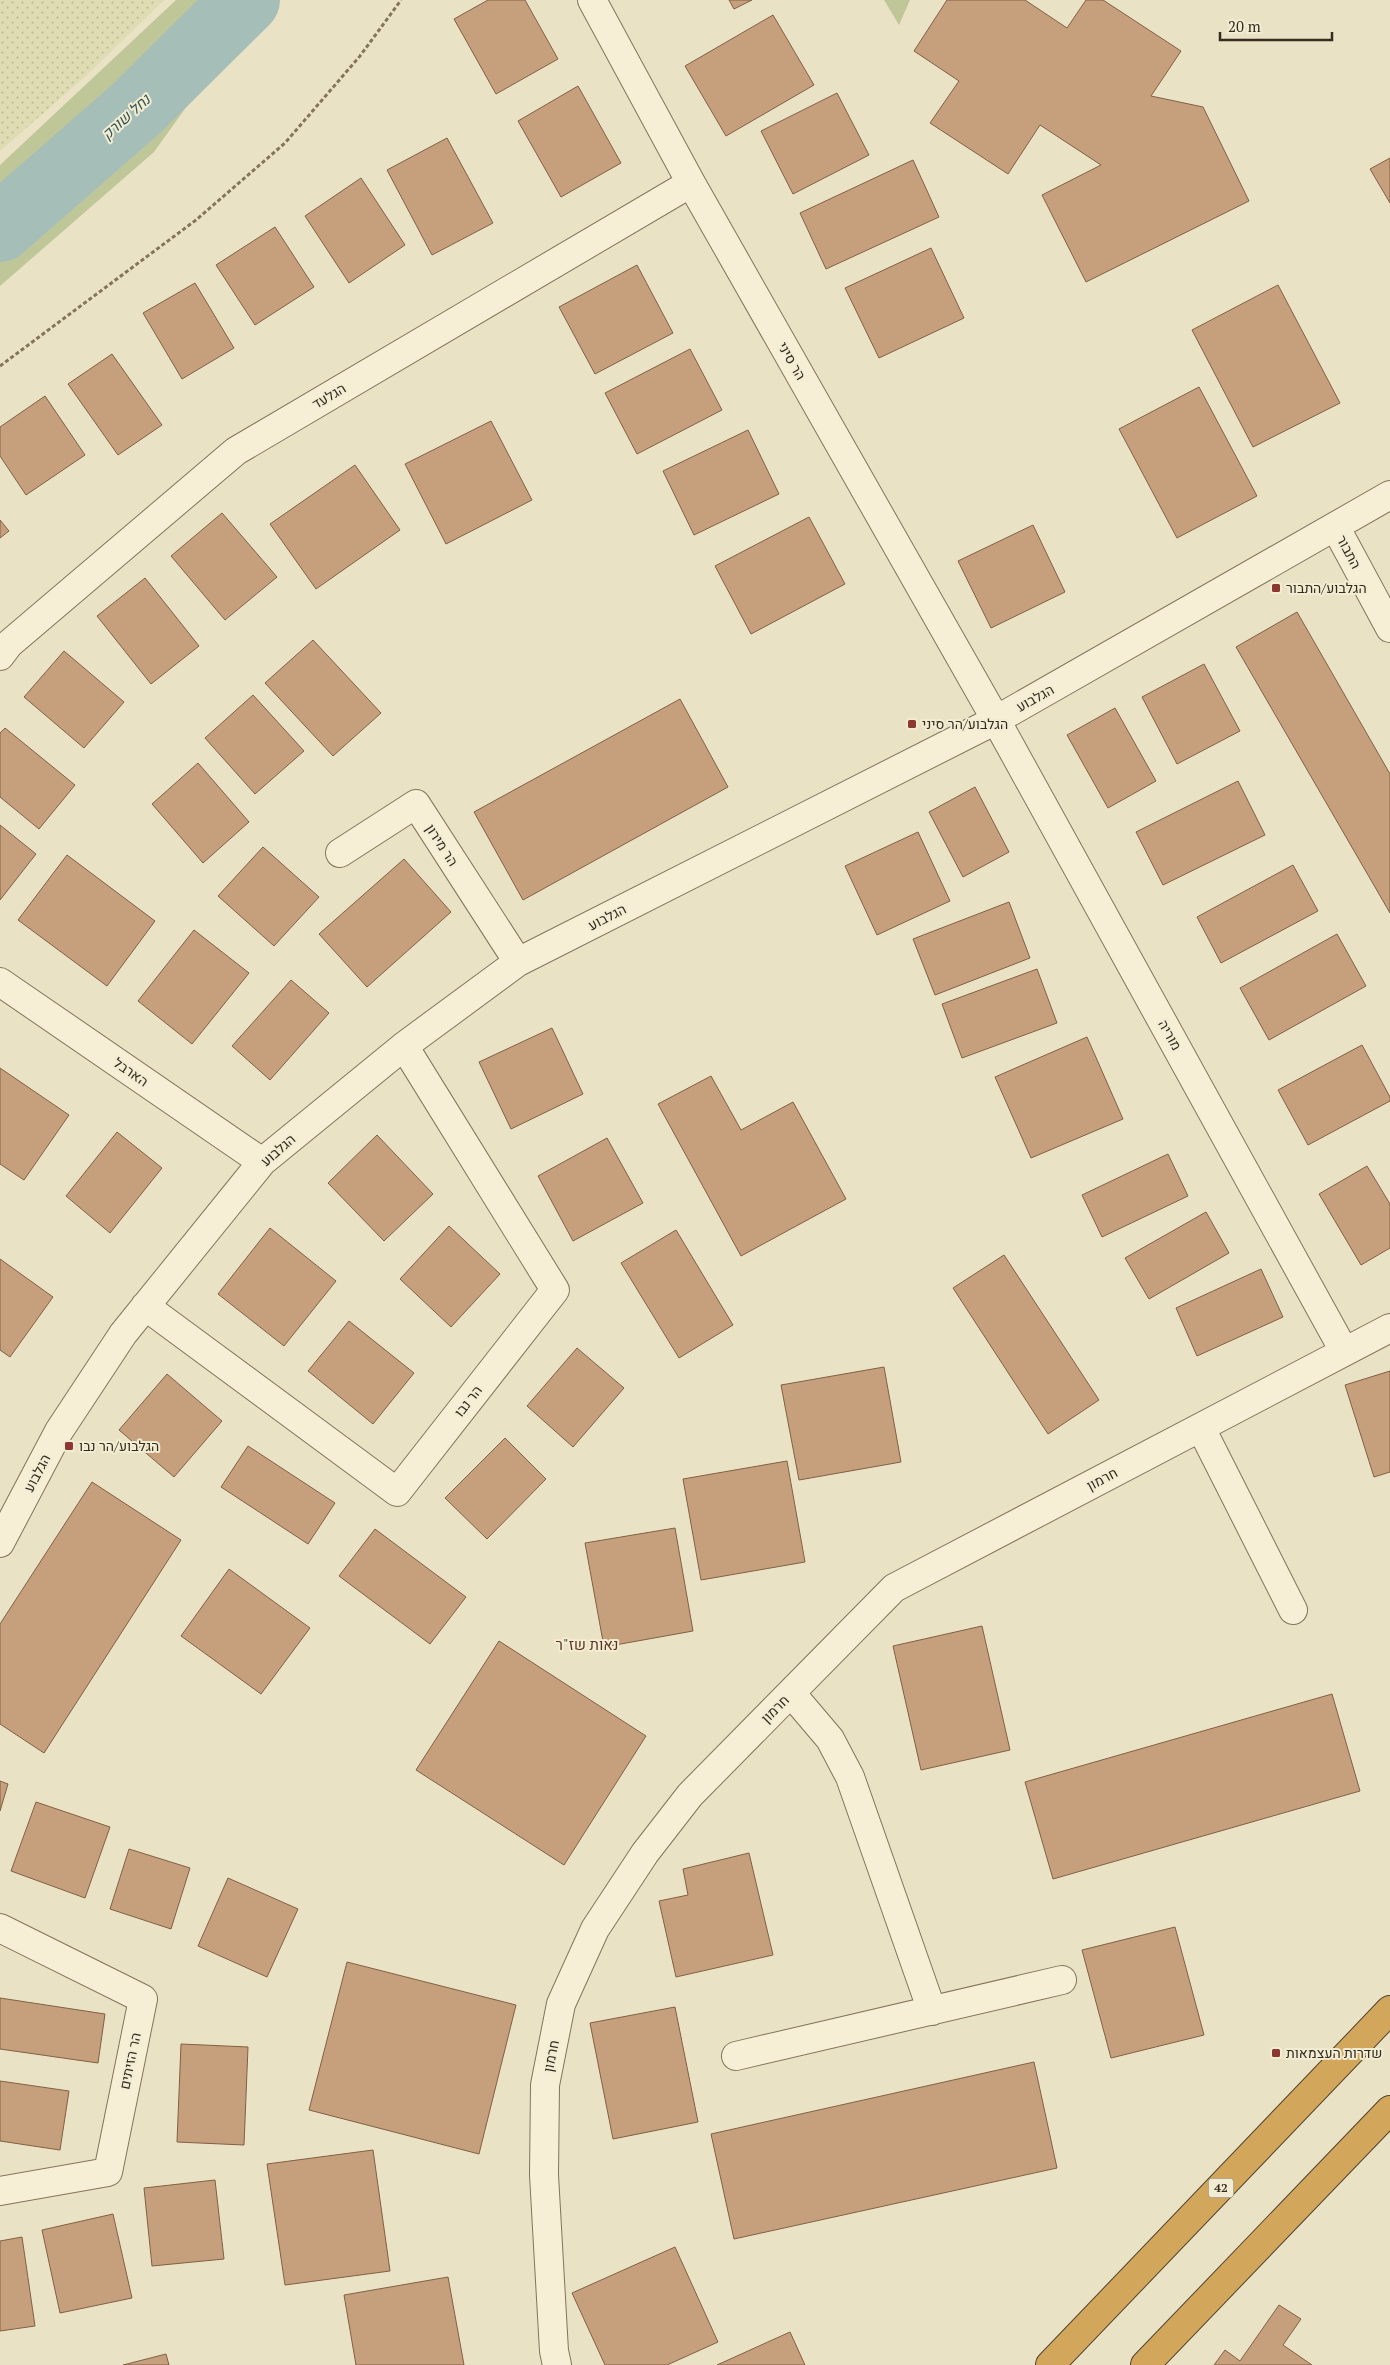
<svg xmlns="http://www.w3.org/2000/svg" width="1390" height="2365" viewBox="0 0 1390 2365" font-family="'PT Serif',Heebo,serif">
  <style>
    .farmland { fill: url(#farmland-dots) }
    .green { fill: #bfc799 }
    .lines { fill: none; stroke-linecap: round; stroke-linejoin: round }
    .river { stroke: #a5beb8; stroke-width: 68 }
    .building { fill: #c6a07d; stroke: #816044 }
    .minor-casing { stroke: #83745c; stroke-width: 30 }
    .highway-casing { stroke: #514230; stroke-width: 30 }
    .path { stroke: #83745c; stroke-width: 3; stroke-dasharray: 4 2.5; stroke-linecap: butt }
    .minor { stroke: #f6efd6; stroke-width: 28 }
    .highway { stroke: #d3a75b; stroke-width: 28 }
    .poi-dot { fill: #8e3731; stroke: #f2ecd3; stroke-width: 2 }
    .labels { text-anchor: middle; stroke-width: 4; stroke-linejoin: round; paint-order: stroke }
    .shield { fill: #f2ecd3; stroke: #6e6555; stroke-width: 1 }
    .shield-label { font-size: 12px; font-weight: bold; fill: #352b1f }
    .street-label { font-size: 14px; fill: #352b1f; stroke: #f2ecd3 }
    .poi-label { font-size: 14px; fill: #352b1f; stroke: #f2ecd3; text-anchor: start }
    .water-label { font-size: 15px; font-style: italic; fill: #2f5353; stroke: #f2ecd3 }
    .neighbourhood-label { font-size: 15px; fill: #5e3322; stroke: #f2ecd3 }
  </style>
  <defs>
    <pattern id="farmland-dots" width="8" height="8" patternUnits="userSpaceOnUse" patternTransform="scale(1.25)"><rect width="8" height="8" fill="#dfdbb2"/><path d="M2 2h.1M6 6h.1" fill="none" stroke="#c0bc99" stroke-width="1.8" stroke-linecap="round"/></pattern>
  </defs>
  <rect width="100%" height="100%" fill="#eae2c4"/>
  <!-- farmland -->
  <path class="farmland" d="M0,0H164L88,74L0,151Z"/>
  <!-- green -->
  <path class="green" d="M176,0H263L154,152L0,286V165Z
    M884,0H910L899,25Z"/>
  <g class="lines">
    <!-- river -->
    <path class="river" d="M0,228L137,108L246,0"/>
  </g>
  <!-- building -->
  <path class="building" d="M488,0H525L558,59L496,94L454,19Z
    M729,0H752L734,9Z
    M947,0H1025L1067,28L1086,0H1103L1181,51L1151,96L1203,107L1249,201L1086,282L1042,195L1101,165L1040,125L1008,174L930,123L959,81L914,51Z
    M773,15L814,85L726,136L685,66Z
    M578,86L621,163L561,197L518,121Z
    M837,93L869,155L793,194L761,131Z
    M447,138L493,223L432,255L387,170Z
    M1390,158V203L1370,169Z
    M913,160L939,217L826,269L800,213Z
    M361,178L405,245L349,283L305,216Z
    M275,227L314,287L255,325L216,265Z
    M931,248L964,318L879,358L845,288Z
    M637,265L673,333L595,374L559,307Z
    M195,283L234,348L182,379L143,313Z
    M1278,285L1340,403L1253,447L1192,330Z
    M690,349L722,410L637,454L605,393Z
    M112,354L162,425L118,455L68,384Z
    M1199,387L1257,496L1177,538L1119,429Z
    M45,396L85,455L26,495L0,456V427Z
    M491,421L532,500L446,544L405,464Z
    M748,430L779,494L694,535L663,471Z
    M355,465L400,530L316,589L270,524Z
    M222,513L277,577L225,620L171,556Z
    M809,517L845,584L751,634L715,566Z
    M0,520L9,531L0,538Z
    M1033,525L1065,592L991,628L958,561Z
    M145,578L199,646L151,684L97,616Z
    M1297,612L1390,774V913L1236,647Z
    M313,640L381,713L333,756L265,683Z
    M64,651L124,702L84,748L24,697Z
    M1204,664L1240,731L1177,764L1142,697Z
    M253,695L304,751L255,794L205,738Z
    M680,699L728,787L523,900L474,812Z
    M1115,708L1156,781L1108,808L1067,735Z
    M5,728L75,785L39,829L0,797V733Z
    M198,763L249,822L203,863L152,804Z
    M1238,781L1265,835L1163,885L1136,832Z
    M975,787L1009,852L963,877L929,812Z
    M0,825L36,854L0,900Z
    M918,832L950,901L877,935L845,866Z
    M263,847L319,897L274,946L218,896Z
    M67,855L155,921L107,986L18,920Z
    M404,859L451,912L367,987L319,934Z
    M1293,865L1318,911L1221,963L1197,917Z
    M1009,902L1030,958L935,995L913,939Z
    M194,930L249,973L192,1044L138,1001Z
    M1337,934L1366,986L1269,1040L1240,988Z
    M1037,969L1057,1023L962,1058L942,1004Z
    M291,980L329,1013L270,1080L232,1046Z
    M552,1028L583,1094L511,1129L479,1062Z
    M1087,1037L1123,1119L1031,1158L995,1077Z
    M1362,1045L1390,1097V1101L1308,1145L1278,1090Z
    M0,1068L69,1115L24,1180L0,1164Z
    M711,1076L741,1130L793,1102L846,1199L741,1256L658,1104Z
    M117,1132L162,1168L110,1233L66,1196Z
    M377,1135L433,1194L384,1241L328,1183Z
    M607,1138L643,1203L573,1241L538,1176Z
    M1168,1154L1188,1196L1102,1237L1082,1195Z
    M1367,1166L1390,1204V1248L1361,1265L1319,1194Z
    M1206,1212L1229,1253L1149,1299L1125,1258Z
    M449,1226L500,1274L451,1327L400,1279Z
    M270,1228L336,1281L284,1346L218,1294Z
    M676,1230L733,1325L679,1358L621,1263Z
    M1004,1255L1099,1400L1048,1434L953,1288Z
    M0,1259L53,1297L10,1357L0,1350Z
    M1261,1269L1283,1317L1197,1356L1176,1308Z
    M349,1321L414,1373L373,1424L308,1371Z
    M577,1348L624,1388L573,1447L527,1406Z
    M884,1367L901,1462L799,1480L781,1385Z
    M1390,1371V1472L1374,1477L1345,1385Z
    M167,1374L222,1421L174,1477L119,1430Z
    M505,1438L546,1479L487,1539L445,1498Z
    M248,1446L335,1503L308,1544L221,1487Z
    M787,1461L805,1562L701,1580L683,1479Z
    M92,1482L181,1540L44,1753L0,1724V1624Z
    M675,1528L693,1631L604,1647L585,1543Z
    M375,1529L466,1597L430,1644L339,1576Z
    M229,1569L310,1628L261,1694L181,1636Z
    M982,1626L1010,1750L921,1770L893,1646Z
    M499,1641L646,1736L564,1865L416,1770Z
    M1332,1694L1360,1791L1053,1879L1025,1782Z
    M0,1781L8,1784L0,1811Z
    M36,1802L110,1827L85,1898L11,1871Z
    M129,1849L190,1868L171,1929L110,1909Z
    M749,1853L773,1955L676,1977L659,1901L688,1895L683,1869Z
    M228,1878L298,1909L267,1977L198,1946Z
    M1175,1927L1204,2035L1111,2058L1082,1950Z
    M347,1962L516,2005L479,2154L309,2110Z
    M0,1998L105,2014L98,2063L0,2049Z
    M675,2007L698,2122L613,2139L590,2023Z
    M181,2044L248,2047L244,2145L177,2142Z
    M1034,2062L1057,2168L734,2239L711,2134Z
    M0,2081L69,2091L60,2150L0,2141Z
    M373,2150L390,2271L285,2285L267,2164Z
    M215,2180L224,2259L152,2266L144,2188Z
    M113,2214L132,2298L60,2313L42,2230Z
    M22,2237L35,2326L0,2331V2241Z
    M675,2247L718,2342L667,2365H605L572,2293Z
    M448,2277L464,2365H356L344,2295Z
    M1279,2305L1301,2319L1283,2345L1312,2365H1214L1225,2350L1240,2361Z
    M790,2332L805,2365H717Z
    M166,2354L169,2365H123Z"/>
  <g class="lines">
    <!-- minor casing -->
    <g class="minor-casing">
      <path id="minor" d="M592,0L691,183L996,720L1344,1351
        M1336,528L1390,628
        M0,656L9,644L236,451L691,183
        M340,853L416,804L518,962
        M0,982L262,1162
        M145,1306L397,1492L555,1290L404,1046
        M1201,1428L1293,1610
        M0,1543L59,1431L123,1334L262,1162L404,1046L518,962L996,720L1390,495
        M791,1693L830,1739L850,1777L932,2011
        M0,1928L143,1999L108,2172L0,2191
        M736,2056L1062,1980
        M557,2365L554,2351L544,2175L545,2085L561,2004L595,1929L645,1853L690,1795L894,1588L1390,1328"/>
    </g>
    <!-- highway casing -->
    <g class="highway-casing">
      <path id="highway" d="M1050,2365L1390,2010
        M1145,2365L1390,2110"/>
    </g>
    <!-- path -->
    <path class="path" d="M0,366L196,220L285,143L360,56L401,0"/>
    <!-- minor -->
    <use href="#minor" class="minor"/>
    <!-- highway -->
    <use href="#highway" class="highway"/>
  </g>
  <!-- markers -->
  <g class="poi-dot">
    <rect x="1271" y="583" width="10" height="10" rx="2.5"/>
    <rect x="907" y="719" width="10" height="10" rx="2.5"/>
    <rect x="64" y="1441" width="10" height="10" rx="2.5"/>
    <rect x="1271" y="2048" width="10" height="10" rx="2.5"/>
  </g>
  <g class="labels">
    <!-- shield labels -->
    <rect class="shield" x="1208.5" y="2178.5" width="25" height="19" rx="4"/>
    <g class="shield-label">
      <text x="1221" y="2192">42</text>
    </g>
    <!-- street labels -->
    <g class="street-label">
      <text transform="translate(792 361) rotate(60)" y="5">הר סיני</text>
      <text transform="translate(329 396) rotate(-31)" y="5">הגלעד</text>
      <text transform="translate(1349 552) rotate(62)" y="5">התבור</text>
      <text transform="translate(1035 698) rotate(-29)" y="5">הגלבוע</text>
      <text transform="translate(442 845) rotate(57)" y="5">הר מירון</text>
      <text transform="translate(607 917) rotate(-27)" y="5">הגלבוע</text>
      <text transform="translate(1170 1035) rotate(61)" y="5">מוריה</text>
      <text transform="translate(131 1072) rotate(35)" y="5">הארבל</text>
      <text transform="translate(278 1150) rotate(-41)" y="5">הגלבוע</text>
      <text transform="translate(468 1401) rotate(-52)" y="5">הר נבו</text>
      <text transform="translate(37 1473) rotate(-62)" y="5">הגלבוע</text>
      <text transform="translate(1102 1479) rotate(-28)" y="5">חרמון</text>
      <text transform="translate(775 1709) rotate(-45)" y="5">חרמון</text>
      <text transform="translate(551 2056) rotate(-79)" y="5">חרמון</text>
      <text transform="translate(130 2061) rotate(-78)" y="5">הר הזיתים</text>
    </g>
    <!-- poi labels -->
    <g class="poi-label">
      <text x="1286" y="593">הגלבוע/התבור</text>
      <text x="922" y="729">הגלבוע/הר סיני</text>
      <text x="79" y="1451">הגלבוע/הר נבו</text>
      <text x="1286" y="2058">שדרות העצמאות</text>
    </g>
    <!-- water labels -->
    <g class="water-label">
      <text transform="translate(126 117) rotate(-42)" y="5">נחל שורק</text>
    </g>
    <!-- neighbourhood labels -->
    <g class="neighbourhood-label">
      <text x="587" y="1650">נאות שז"ר</text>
    </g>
  </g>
  <!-- scale -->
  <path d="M1220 32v8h112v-8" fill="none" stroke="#352b1f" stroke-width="2.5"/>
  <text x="1228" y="32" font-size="15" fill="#352b1f" stroke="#f2ecd3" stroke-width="4" paint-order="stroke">20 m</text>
</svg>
